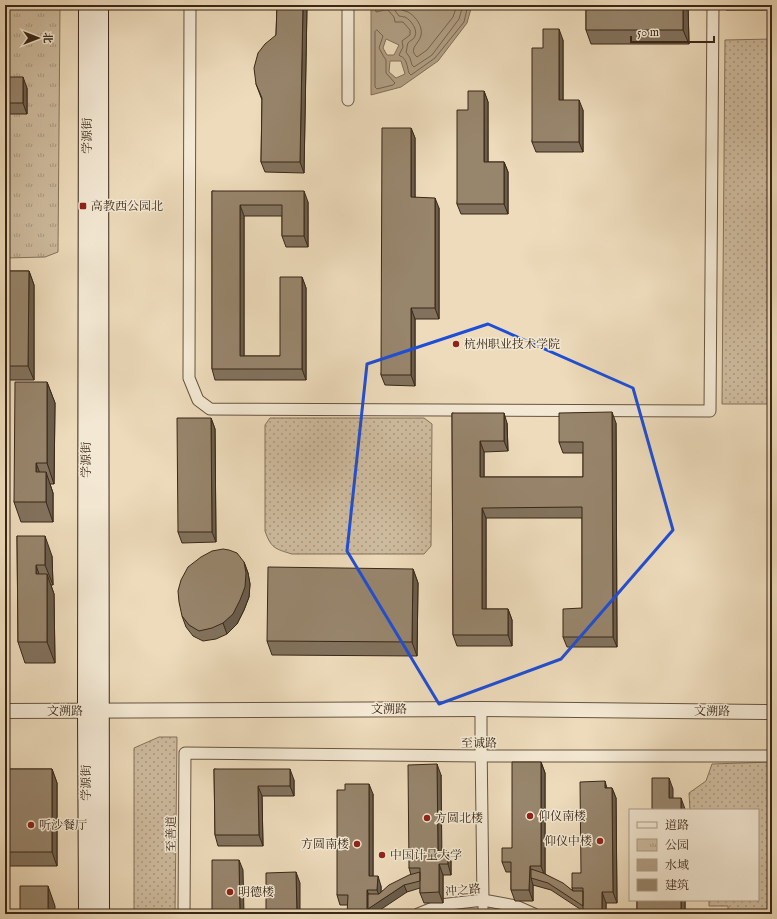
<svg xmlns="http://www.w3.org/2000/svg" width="777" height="919" viewBox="0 0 777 919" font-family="'IM FELL English','Noto Serif SC',serif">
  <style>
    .grass { fill: url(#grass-dots); stroke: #84725a }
    .park { fill: url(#park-tufts); stroke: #84725a }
    .water { fill: #b09e83; stroke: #806e57; fill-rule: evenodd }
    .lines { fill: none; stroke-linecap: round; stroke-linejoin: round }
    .shore { stroke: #74624c; stroke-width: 1 }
    .pedestrian-casing { stroke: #66543f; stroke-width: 11 }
    .minor-casing { stroke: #66543f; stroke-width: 13 }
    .tertiary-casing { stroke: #66543f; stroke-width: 16 }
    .secondary-casing { stroke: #392716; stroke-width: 18 }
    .pedestrian { stroke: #f3e8d3; stroke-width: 9 }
    .minor { stroke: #f3e8d3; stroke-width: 11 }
    .tertiary { stroke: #f3e8d3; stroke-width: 14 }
    .secondary { stroke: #f3e8d3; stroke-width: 16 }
    .wall { fill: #82725d; stroke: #392716 }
    .shaded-wall { fill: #6a5d4c; stroke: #392716 }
    .building { fill: #97856c; stroke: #392716 }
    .marked { fill: none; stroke: #1d4ed8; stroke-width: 3; stroke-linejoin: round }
    .poi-dot { fill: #8f2418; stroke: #f3e8d3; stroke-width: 1.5 }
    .labels { text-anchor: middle; stroke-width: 3; stroke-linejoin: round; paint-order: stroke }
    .street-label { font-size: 12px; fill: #392716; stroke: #f3e8d3 }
    .poi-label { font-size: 12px; fill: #392716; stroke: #f3e8d3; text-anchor: start }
  </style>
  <defs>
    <pattern id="grass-dots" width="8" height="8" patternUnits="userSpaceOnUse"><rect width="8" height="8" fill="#cebc9f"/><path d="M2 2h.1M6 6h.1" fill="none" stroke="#a89981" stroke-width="1.8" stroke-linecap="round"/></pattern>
    <pattern id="park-tufts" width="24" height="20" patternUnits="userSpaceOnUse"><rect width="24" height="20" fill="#cebc9f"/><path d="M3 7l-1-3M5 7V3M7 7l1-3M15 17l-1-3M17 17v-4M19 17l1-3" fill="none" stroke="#a89981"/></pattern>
  </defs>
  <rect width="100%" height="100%" fill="#eddbbb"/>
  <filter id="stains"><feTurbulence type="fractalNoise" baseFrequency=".005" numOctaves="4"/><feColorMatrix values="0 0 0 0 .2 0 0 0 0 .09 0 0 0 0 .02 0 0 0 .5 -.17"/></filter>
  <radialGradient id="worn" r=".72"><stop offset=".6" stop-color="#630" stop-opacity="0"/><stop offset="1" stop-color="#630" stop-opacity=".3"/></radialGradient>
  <!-- grass -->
  <path class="grass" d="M772,39V404H722L725,40Z
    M270,418H424L432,424L431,546L424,554H292C275,549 271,548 265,531V425Z
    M159,737H177L175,914H134V748Z
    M772,762V914H728V906H709V900H758V810H690L689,793L706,781L712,764Z
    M483,900L534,914H418Z"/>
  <!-- park -->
  <path class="park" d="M5,5H60L58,252L45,257L5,258Z"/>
  <!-- water -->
  <path class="water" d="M371,5H472L467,23L438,61L401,87L371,95ZM386,39L399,45L394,55H387L383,48ZM390,61H401L405,74L396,78L389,72Z"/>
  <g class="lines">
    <!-- shore -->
    <path class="shore" d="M375,5L376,12L385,10H388L394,17L395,22H403L410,30V35L402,41L403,47L399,55L400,56C407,58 407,67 409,73L411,75L435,58L464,22L468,5
      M388,5L393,8L399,16C400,16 403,17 405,17C411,20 418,30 415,36C414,40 410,40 408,43C407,45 407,50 406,52L410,58L412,65L414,67L432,55L459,19L463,5
      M398,5C399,7 400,9 402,10C404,11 406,11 408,12C414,15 420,23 421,29C424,43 406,47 417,57L427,50L453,17L457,5
      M377,30L383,36L379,48L384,57L386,60V73L395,83L393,85L377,89L375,87V32Z"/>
    <!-- pedestrian casing -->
    <g class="pedestrian-casing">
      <path id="pedestrian" d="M483,914V900"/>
    </g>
    <!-- minor casing -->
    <g class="minor-casing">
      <path id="minor" d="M190,5L189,378L198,400L210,409L710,411L713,5
        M348,5V100
        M481,709V740L483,900
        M184,914L185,753L481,756H772
        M418,914L440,905L483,900L516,906L534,914"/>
    </g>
    <!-- tertiary casing -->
    <g class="tertiary-casing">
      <path id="tertiary" d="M5,711L481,709L772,712"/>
    </g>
    <!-- secondary casing -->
    <g class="secondary-casing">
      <path id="secondary" d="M100,5L101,914
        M87,914L86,711L87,5"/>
    </g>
    <!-- pedestrian -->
    <use href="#pedestrian" class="pedestrian"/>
    <!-- minor -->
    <use href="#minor" class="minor"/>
    <!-- tertiary -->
    <use href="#tertiary" class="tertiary"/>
    <!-- secondary -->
    <use href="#secondary" class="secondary"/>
  </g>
  <!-- wall -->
  <path class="wall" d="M277,5H307L304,173L265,172L261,162L262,100L256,84L276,35Z
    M586,5H688L689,44H591L586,30Z
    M724,5H772V10H726Z
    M563,40V100L583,110V152H536L532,142L543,48Z
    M5,77L27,88V114H5Z
    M484,91L488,102V162H504L508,172V214H461L457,204L468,110Z
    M411,128L415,138V197L439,208V319H415V386L385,385L381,375Z
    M212,191L308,202V247H286L282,236V216H244V356H280L302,277L306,288V380H215L212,369Z
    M5,271H29L34,285V380H5Z
    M47,382L55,403L54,484H50L53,493V522H21L14,502Z
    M452,413L507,423L508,451L484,452V477H583V453H563L559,442L616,423L617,647H567L563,637L582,608V518H486V609H508L512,620V646H457L453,635Z
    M211,418L215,429L216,542L182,543L178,532Z
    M17,536L52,556L53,585H51L54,594L55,663H25L18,642Z
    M244,562L248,573L250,584L249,597L244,610L237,624L227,634L216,639L203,641L193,636L186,627L182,616Z
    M413,569L418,583L417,656L272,655L267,641Z
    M541,762L545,773V874L573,891L572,888L581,873L607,788H612L616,798L617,903H606V913L583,911L551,890L533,885V901H515L511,890V872H506L502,862L512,848Z
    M5,769H52L57,783V866H5Z
    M214,769L294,780V796H262L263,846H218L215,835Z
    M441,775V851L451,861V875H443V903H424L420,893V888L407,892L348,905H340L337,895L373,794V876L381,886V892L411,875L409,868Z
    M637,900H685V914H638L637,911Z"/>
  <!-- shaded-wall -->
  <path class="shaded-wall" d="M303,5H307L304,173L300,162Z
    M683,5H688L689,44L683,30Z
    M559,29L563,40V110L559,100Z
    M23,77L27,88V114L23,103Z
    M484,91L488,102V173L484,162Z
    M579,100L583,110V152L579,142Z
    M411,128L415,138V208L411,197Z
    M504,162L508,172V214L504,204Z
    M304,191L308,202V247L304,236Z
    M435,198L439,208V319L435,308Z
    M240,205L244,216V366L240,356Z
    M29,271L34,285V380L28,366Z
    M302,277L306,288V380L302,369Z
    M411,308L415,319V386L411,375Z
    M47,382L55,403L54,484L47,463Z
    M612,412L616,423L617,647L613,637Z
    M504,413L507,423L508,451L504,441Z
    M211,418L215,429L216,542L212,532Z
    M480,441L484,452V488L480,477Z
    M36,463L44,484L36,472Z
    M46,472L53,493V522L46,502Z
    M482,508L486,518V620L482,609Z
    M45,536L52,556L53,585L45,565Z
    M244,562L248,573L250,584L249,597L244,610L237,624L227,634L223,623Z
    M36,565L43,586L36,574Z
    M413,569L418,583L417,656L412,642Z
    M47,574L54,594L55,663L47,642Z
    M508,609L512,620V646L508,635Z
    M541,762L545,773V877L541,866Z
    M437,764L441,775L442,861L438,851Z
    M52,769L57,783V866L52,852Z
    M290,769L294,780V796L290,786Z
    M669,778L673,789V809L669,798Z
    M605,781L608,792L605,788Z
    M369,784L373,794V886L369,876Z
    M258,786L262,796L263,846L259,835Z
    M612,788L616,798L617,903L613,892Z
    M681,798L685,809V810H681Z
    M447,851L451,861V875L448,864Z
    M239,860L243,870L244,914H240Z
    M439,864L443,875V903L439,892Z
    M530,866L533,876L531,878L533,885V901L529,890Z
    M296,872L300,883V914H297Z
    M378,876L381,886V900L404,885L407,892L374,914H367V890L371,901L381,900L377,890Z
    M48,886L55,906V914H48Z
    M602,892L606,903V914H602Z
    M681,900H685V914H681Z"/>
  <!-- building -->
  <path class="building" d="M277,5H303L300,162H261L262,98L256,84L254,68L258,53L265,44L276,35Z
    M586,5H683V30H586Z
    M543,29H559V100H579V142H532V48H543Z
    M5,77H23V103H5Z
    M468,91H484V162H504V204H457V110H468Z
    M382,128H411V197L435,198V308H411V375H381Z
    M212,191H304V236H282V205H240V356H280V277H302V369H212Z
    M5,271H29L28,366H5Z
    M15,382H47V463H36V472H46V502H14Z
    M612,412L613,637H563V609L582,608V507L482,508V609H508V635H453L452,413H504V441H480V477H583V442H559V413Z
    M177,418H211L212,532H178Z
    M17,536H45V565H36V574H47V642H18Z
    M223,549L229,550L237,553L244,562L246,573L245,587L240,600L233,614L223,623L212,628L199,631L189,625L182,616L179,602L178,591L181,580L188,567L201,557L212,551Z
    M268,567L413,569L412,642L267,641Z
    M512,762H541V866H530L529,890H511V862H502V848H512Z
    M437,764L438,851H447L448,864H439V892L420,893V868H409L408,765Z
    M5,769H52V852H5Z
    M214,769H290V786H258L259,835H215Z
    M652,778H669V798H681V810H652Z
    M605,781V788H612L613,892H602V914H583V888H572V873H581L580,782Z
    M345,784H369V876H378L377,890H367V914H347L348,895H337V790H345Z
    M212,860H239L240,914H212Z
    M531,869L543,873L563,883L573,891H583V906L548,883L531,878Z
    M296,872L297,914H266V873Z
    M420,872V881L404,885L368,909V894H379L389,885L409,875Z
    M20,886H48V914H20Z
    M637,900H681V914H653V911H637Z"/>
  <!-- marked area -->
  <path class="marked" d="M488,324L633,388L673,530L561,659L439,704L347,551L367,364Z"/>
  <!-- markers -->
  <g class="poi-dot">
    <rect x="79" y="202" width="8" height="8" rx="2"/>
    <circle cx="456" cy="344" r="4"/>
    <circle cx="530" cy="816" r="4"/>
    <circle cx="427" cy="818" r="4"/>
    <circle cx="31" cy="825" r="4"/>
    <circle cx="600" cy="841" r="4"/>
    <circle cx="357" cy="844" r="4"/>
    <circle cx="382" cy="855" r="4"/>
    <circle cx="230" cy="892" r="4"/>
  </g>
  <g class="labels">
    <!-- street labels -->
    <g class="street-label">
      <text transform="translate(87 136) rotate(-90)" y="4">学源街</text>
      <text transform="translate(86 460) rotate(-90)" y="4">学源街</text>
      <text x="389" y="713">文溯路</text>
      <text x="65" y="715">文溯路</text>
      <text transform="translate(712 711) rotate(1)" y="4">文溯路</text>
      <text x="479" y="747">至诚路</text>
      <text transform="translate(86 783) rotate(-90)" y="4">学源街</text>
      <text transform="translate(171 834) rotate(-90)" y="4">至善道</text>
      <text transform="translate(463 890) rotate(-5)" y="4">冲之路</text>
    </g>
    <!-- poi labels -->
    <g class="poi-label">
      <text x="91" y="210">高教西公园北</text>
      <text x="464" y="348">杭州职业技术学院</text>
      <text x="538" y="820">仰仪南楼</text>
      <text x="435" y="822">方圆北楼</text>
      <text x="39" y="829">听沙餐厅</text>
      <text x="592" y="845" text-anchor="end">仰仪中楼</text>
      <text x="349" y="848" text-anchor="end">方圆南楼</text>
      <text x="390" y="859">中国计量大学</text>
      <text x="238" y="896">明德楼</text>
    </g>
  </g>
  <!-- margin -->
  <rect width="777" height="919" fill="none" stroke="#eddbbb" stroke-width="20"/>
  <rect x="6" y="6" width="765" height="907" fill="none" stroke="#392716" stroke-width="2"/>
  <rect x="10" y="10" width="757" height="899" fill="none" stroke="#392716"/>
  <!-- legend -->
  <rect x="629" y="809" width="130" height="92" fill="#f3e8d3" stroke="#a99b87"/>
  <rect x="637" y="822" width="20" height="6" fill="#f3e8d3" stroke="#a99b87"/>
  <text x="665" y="829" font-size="12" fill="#392716">道路</text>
  <rect x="637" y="839" width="20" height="12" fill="url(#park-tufts)" stroke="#a99b87"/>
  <text x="665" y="849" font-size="12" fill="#392716">公园</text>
  <rect x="637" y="859" width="20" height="12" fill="#b09e83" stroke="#a99b87"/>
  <text x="665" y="869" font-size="12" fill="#392716">水域</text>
  <rect x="637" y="879" width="20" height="12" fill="#97856c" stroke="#a99b87"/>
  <text x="665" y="889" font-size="12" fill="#392716">建筑</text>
  <!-- north arrow -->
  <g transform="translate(38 38) rotate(90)" stroke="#f3e8d3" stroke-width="3" paint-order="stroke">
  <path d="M0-3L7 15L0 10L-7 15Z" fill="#392716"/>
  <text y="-6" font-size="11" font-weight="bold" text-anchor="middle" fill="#392716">北</text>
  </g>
  <!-- scale -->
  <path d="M631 36v6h83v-6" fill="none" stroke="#392716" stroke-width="2"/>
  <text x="637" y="36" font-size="12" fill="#392716" stroke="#f3e8d3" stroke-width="3" paint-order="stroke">50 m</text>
  <rect width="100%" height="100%" filter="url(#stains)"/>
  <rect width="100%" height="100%" fill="url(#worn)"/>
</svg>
